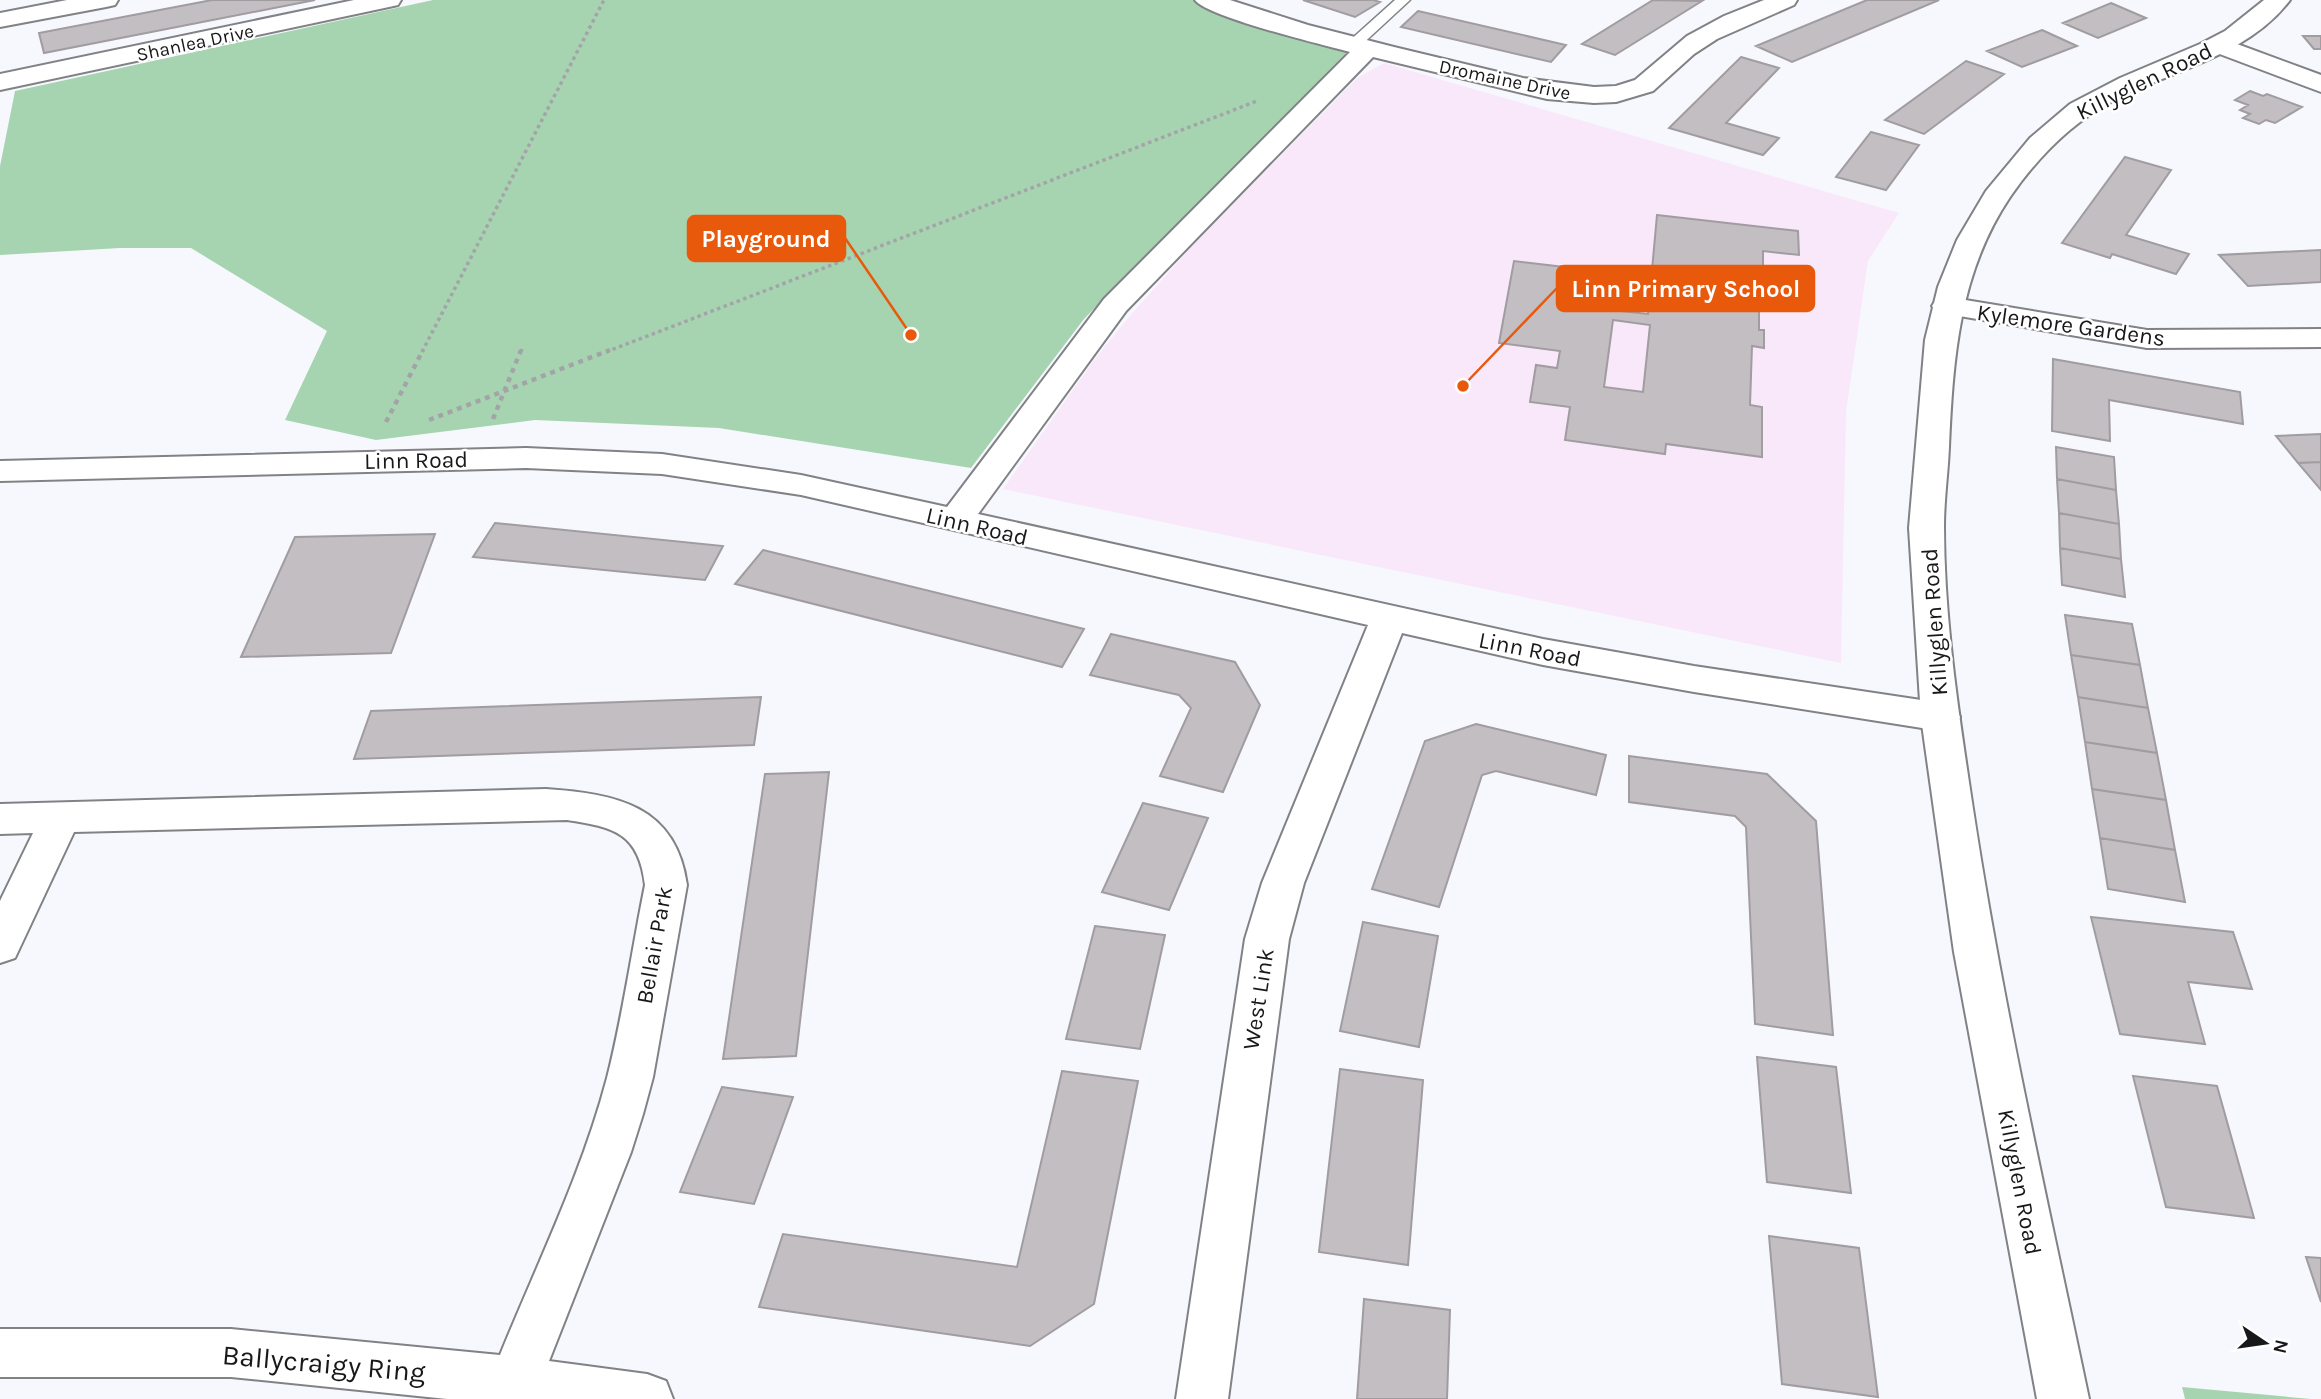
<svg xmlns="http://www.w3.org/2000/svg" width="2321" height="1399" viewBox="0 0 2321 1399" font-family="Karla,sans-serif">
  <style>
    .education { fill: #f9e8fa }
    .green { fill: #a7d4b0 }
    .building { fill: #c2bec1; stroke: #a09ca0; stroke-width: 2; fill-rule: evenodd }
    .lines { fill: none; stroke-linecap: round; stroke-linejoin: round }
    .service-casing { stroke: #818286; stroke-width: 3 }
    .minor-casing { stroke: #818286; stroke-width: 4 }
    .tertiary-casing { stroke: #818286; stroke-width: 4 }
    .path-far1 { stroke: #a3a4a8; stroke-width: 3.5; stroke-dasharray: 3.5 3.5; stroke-linecap: butt }
    .path { stroke: #a3a4a8; stroke-width: 4.5; stroke-dasharray: 5 5; stroke-linecap: butt }
    .service { fill: #fff; fill-rule: evenodd }
    .minor { fill: #fff; fill-rule: evenodd }
    .tertiary { fill: #fff; fill-rule: evenodd }
    .labels { text-anchor: middle; stroke-width: 5; stroke-linejoin: round; paint-order: stroke }
    .far-street-label { font-size: 19px; fill: #18181a; stroke: #fff }
    .street-label { font-size: 23px; fill: #18181a; stroke: #fff }
    .near-street-label { font-size: 28px; fill: #18181a; stroke: #fff }
    .leader { fill: none; stroke: #e8590c; stroke-width: 2.5 }
    .callout-dot { fill: #e8590c; stroke: #fff; stroke-width: 2.5 }
    .callout { fill: #e8590c; stroke: #e8590c; stroke-width: 2.5 }
    .callout-label { font-size: 24px; text-anchor: middle; font-weight: bold; fill: #fff }
  </style>
  <rect width="100%" height="100%" fill="#f7f8fd"/>
  <!-- education -->
  <path class="education" d="M1384,63L1899,213L1868,261L1846,412L1841,663L1003,489L1094,360L1128,318L1191,247L1357,78Z"/>
  <!-- green -->
  <path class="green" d="M433,0H1229L1348,51L1084,319L971,468L719,428L535,420L376,440L285,420L327,331L191,248H120L0,255V166L15,91Z
    M2182,1387L2311,1399H2185Z"/>
  <!-- building -->
  <path class="building" d="M212,0H315L44,53L39,33Z
    M1303,0H1373L1380,2L1355,17Z
    M1653,0L1702,1L1615,55L1582,44Z
    M1867,0H1939L1792,62L1756,46Z
    M2111,3L2146,18L2098,38L2063,23Z
    M1418,11L1566,45L1551,62L1401,27Z
    M2042,30L2077,46L2022,67L1987,51Z
    M2303,36H2321V49H2314Z
    M1741,57L1779,68L1726,123L1779,138L1763,155L1669,128Z
    M1966,61L2004,74L1924,134L1885,120Z
    M2250,91L2263,96L2267,94L2302,107L2275,123L2266,120L2259,124L2243,118L2250,114L2240,110L2248,105L2235,100Z
    M1871,132L1919,145L1886,190L1836,177Z
    M2125,157L2171,170L2126,235L2189,254L2176,274L2112,254L2110,258L2062,243Z
    M1657,215L1798,231L1799,255L1763,251V277L1778,279V299L1759,297V330H1764V348L1752,346L1750,405L1762,407V457L1666,444L1665,454L1565,440L1570,407L1530,402L1536,365L1557,368L1560,351L1499,343L1514,261L1607,272L1603,309L1648,314ZM1613,320L1650,325L1643,392L1604,387Z
    M2321,250V282L2248,286L2219,255Z
    M2053,359L2240,392L2243,424L2109,400L2110,441L2052,431Z
    M2321,434V462L2298,463L2276,436Z
    M2056,447L2114,457L2116,490L2057,479Z
    M2321,462V490L2298,463Z
    M2057,479L2116,490L2119,524L2059,513Z
    M2059,513L2119,524L2121,559L2060,548Z
    M495,523L723,546L705,580L473,557Z
    M435,534L391,653L241,657L295,537Z
    M2060,548L2121,559L2125,597L2062,585Z
    M763,550L1084,629L1062,667L735,584Z
    M2065,615L2132,624L2140,665L2071,655Z
    M1111,634L1235,662L1260,705L1223,792L1160,776L1191,708L1179,695L1090,675Z
    M2071,655L2140,665L2148,708L2078,697Z
    M761,697L754,745L354,759L371,711Z
    M2078,697L2148,708L2157,753L2085,742Z
    M1476,724L1606,755L1596,795L1496,771L1482,775L1439,907L1372,889L1425,741Z
    M2085,742L2157,753L2166,800L2092,789Z
    M1629,756L1767,774L1816,821L1833,1035L1755,1024L1746,827L1735,816L1629,802Z
    M829,772L796,1056L723,1059L765,774Z
    M2092,789L2166,800L2175,850L2100,838Z
    M1143,803L1208,818L1169,910L1102,892Z
    M2100,838L2175,850L2185,902L2108,889Z
    M2091,917L2233,932L2252,989L2188,982L2205,1044L2120,1034Z
    M1363,922L1438,936L1419,1047L1340,1031Z
    M1095,926L1165,935L1140,1049L1066,1039Z
    M1757,1057L1836,1067L1851,1193L1767,1182Z
    M1340,1069L1423,1080L1408,1265L1319,1252Z
    M1062,1071L1138,1081L1094,1304L1030,1346L759,1307L783,1234L1017,1267Z
    M2133,1076L2217,1086L2254,1218L2166,1207Z
    M722,1087L793,1097L754,1204L680,1192Z
    M1769,1236L1859,1248L1878,1397L1782,1384Z
    M2306,1257L2321,1258V1302Z
    M1364,1299L1450,1310L1447,1399H1357Z"/>
  <g class="lines">
    <!-- service casing -->
    <g class="service-casing">
      <path id="service" d="M1395,0H1410L1357,49H1347L1345,46L1347,43Z"/>
    </g>
    <!-- minor casing -->
    <g class="minor-casing">
      <path id="minor" d="M67,0H118L115,5L106,7L0,27V13Z
        M354,0H401L398,5L389,7L0,90V74Z
        M1195,0H1230L1308,25L1394,47L1523,78L1594,87L1616,86L1635,80L1687,36L1724,16L1764,0H1797L1794,5L1717,39L1694,54L1653,91L1616,102L1594,103L1547,99L1373,57L1126,311L978,514L1543,639L1694,666L1941,703L1955,707L1960,717L1955,727L1941,731L1694,692L1543,665L1402,633L1304,883L1289,939L1228,1399H1176L1245,939L1262,883L1368,625L801,495L662,474L526,468L0,481V461L526,448L662,454L801,475L947,507L1104,299L1350,52C1324,45 1207,17 1195,0Z
        M2218,37L2321,75V92L2209,50L2205,45L2209,40Z
        M1947,297L2147,330L2321,329V347L2147,348L1936,312L1932,306L1936,300Z
        M546,789C616,794 676,805 687,885L653,1077L643,1114L631,1152L549,1361L647,1374L666,1381L673,1399H447L231,1377H0V1329H231L500,1355C537,1264 582,1173 607,1078C623,1015 632,949 645,885C639,833 614,827 567,820L74,832L15,958L0,963V901L33,833L0,834V804Z"/>
    </g>
    <!-- tertiary casing -->
    <g class="tertiary-casing">
      <path id="tertiary" d="M2264,0H2290C2248,56 2172,70 2113,101C2071,123 2037,158 2010,197C1959,273 1953,358 1949,447C1948,473 1944,499 1944,526C1944,620 1959,716 1973,809C2003,1007 2048,1203 2089,1399H2037L1954,952L1921,717L1909,528L1925,340L1938,287L1957,240L1986,191L2030,138L2070,104L2120,78L2200,44L2225,31Z"/>
    </g>
    <!-- path-far1 -->
    <path class="path-far1" d="M422,352L604,0
      M521,352L522,349
      M606,352L1257,101"/>
    <!-- path -->
    <path class="path" d="M493,419L521,350
      M429,420L610,350
      M386,422L423,350"/>
    <!-- service -->
    <use href="#service" class="service"/>
    <!-- minor -->
    <use href="#minor" class="minor"/>
    <!-- tertiary -->
    <use href="#tertiary" class="tertiary"/>
  </g>
  <g class="labels">
    <!-- far-street labels -->
    <g class="far-street-label">
      <text transform="translate(195 42) rotate(-12)" y="7">Shanlea Drive</text>
      <text transform="translate(1505 79) rotate(12)" y="7">Dromaine Drive</text>
    </g>
    <!-- street labels -->
    <g class="street-label">
      <text transform="translate(2144 81) rotate(-26)" y="8">Killyglen Road</text>
      <text transform="translate(2071 325) rotate(8)" y="8">Kylemore Gardens</text>
      <text transform="translate(416 460) rotate(-1)" y="8">Linn Road</text>
      <text transform="translate(977 526) rotate(13)" y="8">Linn Road</text>
      <text transform="translate(1934 622) rotate(-94)" y="8">Killyglen Road</text>
      <text transform="translate(1530 649) rotate(11)" y="8">Linn Road</text>
      <text transform="translate(654 945) rotate(-80)" y="8">Bellair Park</text>
      <text transform="translate(1258 999) rotate(-81)" y="8">West Link</text>
      <text transform="translate(2020 1182) rotate(79)" y="8">Killyglen Road</text>
    </g>
    <!-- near-street labels -->
    <g class="near-street-label">
      <text transform="translate(324 1363) rotate(5)" y="10">Ballycraigy Ring</text>
    </g>
  </g>
  <!-- callouts -->
  <path class="leader" d="M911 335L845 238M1463 386L1557 288"/>
  <g class="callout-dot">
    <circle cx="911" cy="335" r="7"/>
    <circle cx="1463" cy="386" r="7"/>
  </g>
  <g class="callout">
    <rect x="688" y="216" width="157" height="45" rx="7"/>
    <rect x="1557" y="266" width="257" height="45" rx="7"/>
  </g>
  <g class="callout-label">
    <text x="766" y="247">Playground</text>
    <text x="1686" y="297">Linn Primary School</text>
  </g>
  <!-- north arrow -->
  <g transform="translate(2265 1343) rotate(103)" stroke="#ffffff" stroke-width="5" paint-order="stroke">
  <path d="M0-5L12 26L0 18L-12 26Z" fill="#18181a"/>
  <text y="-10" font-size="19" font-weight="bold" text-anchor="middle" fill="#18181a">N</text>
  </g>
</svg>
